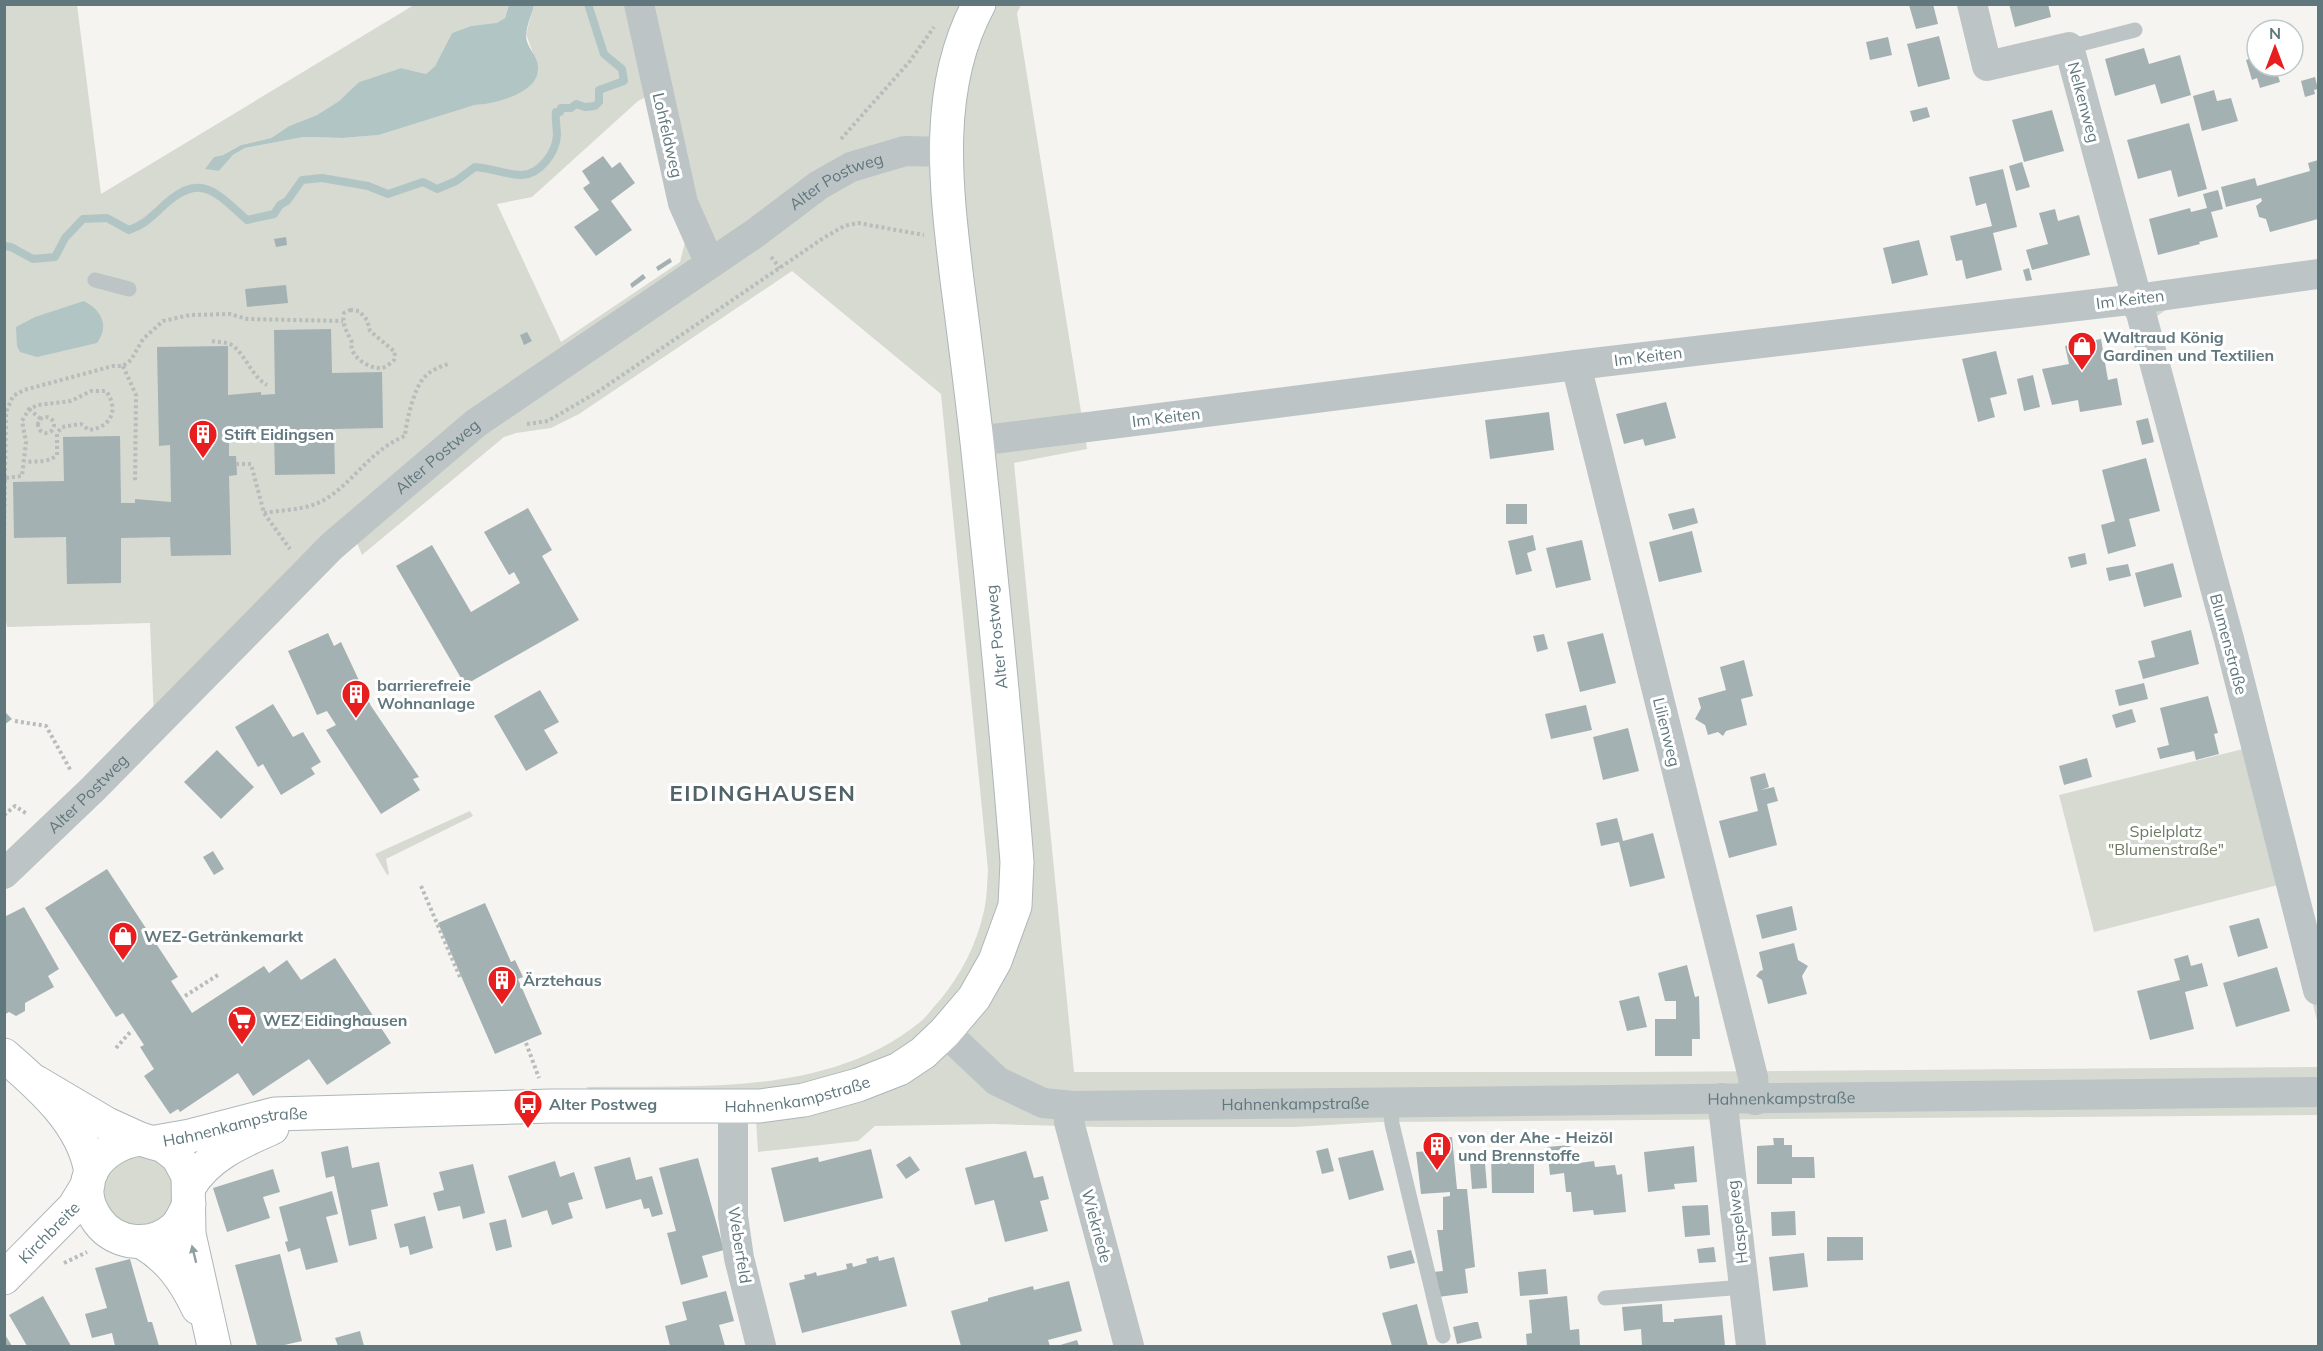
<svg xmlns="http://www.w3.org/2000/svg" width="2323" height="1351" viewBox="0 0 2323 1351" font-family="Mulish,sans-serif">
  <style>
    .green { fill: #d6dad0; fill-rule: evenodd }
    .water { fill: #b2c5c5 }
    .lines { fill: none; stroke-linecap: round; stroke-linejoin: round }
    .stream { stroke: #b2c5c5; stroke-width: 8 }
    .building { fill: #a4b1b3 }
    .secondary-casing { stroke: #adb6b9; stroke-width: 35 }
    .path { stroke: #b7bcbd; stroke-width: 4; stroke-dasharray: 3 3; stroke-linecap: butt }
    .lane { stroke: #bdc4c6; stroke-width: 15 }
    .street { stroke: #bdc4c6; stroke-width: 30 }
    .secondary { stroke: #fff; stroke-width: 33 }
    .oneway { fill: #8fa0a4 }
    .labels { text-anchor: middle; stroke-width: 6; stroke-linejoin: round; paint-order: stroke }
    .street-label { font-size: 16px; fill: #5f777d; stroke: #fff }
    .poi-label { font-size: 16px; font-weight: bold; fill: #5f777d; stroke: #fff; text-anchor: start }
    .park-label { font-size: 16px; fill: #6c7a62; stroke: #fff }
    .district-label { font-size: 22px; font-weight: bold; letter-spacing: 1.5px; fill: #516368; stroke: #fff }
  </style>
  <rect width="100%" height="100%" fill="#f5f4f1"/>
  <!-- green -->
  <path class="green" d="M4,5H77L101,194L414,5H509L505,18L497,24L471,26L452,33L435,66L426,74L401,68L359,82L339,101L317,115L289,126L271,138L241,145L223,155L214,157L207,169L219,171L233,155L245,148L304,137L343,138L379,135L475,105C505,103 517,86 538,67L526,34L534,5H1021L1017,13L1087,449L1014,463L1074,1072H1633L2318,1067V1115L1380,1122L1294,1127H1102L992,1124L875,1126L858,1141L758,1152L756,1119L593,1110L587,1087C698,1085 826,1097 919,1023C927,1017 933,1007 940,1000C961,975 977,943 984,911C987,898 987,884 988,870L941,394L792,271L579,414L551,428L516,433L504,437L362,555L355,538L155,744L150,623L7,627L4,607ZM648,96L687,234L680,262L561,342L497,204L532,197L638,101Z
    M2167,309L2156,317L2318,957V1024L2282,884L2094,932L2059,795L2247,748L2138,326L2122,314Z
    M470,811L473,816L386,859L389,874L387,875L375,854Z
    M140,1143L187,1180L156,1235L103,1217L100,1167Z"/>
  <!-- water -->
  <path class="water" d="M509,5H534C532,14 526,27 526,36C526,47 538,56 538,67C540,93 494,104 475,105L379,135L343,138L304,137L245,148L233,155L219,171L205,169L214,157L223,155L241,145L271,138L289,126L317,115L339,101L359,82L401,68L426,74L435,66L452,33L471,26L497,23L505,18Z
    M84,301C101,310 110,325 97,343L37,357L20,352L17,346L16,327L35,317Z"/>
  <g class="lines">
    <!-- stream -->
    <path class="stream" d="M4,246L11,247L33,259L55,257L65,238L83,219L107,218L129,230C143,225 148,220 159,210C198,171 213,189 247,220L274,214L280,205L287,201L302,180L322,178L368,186L388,194L423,182L437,189L456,181L475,167C491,168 506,175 522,175C540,174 556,153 557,135C557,127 555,121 556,112H560L561,108H571L576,104L585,107L595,106L599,102V90L624,81L622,69L604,54L588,4"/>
  </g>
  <!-- building -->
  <path class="building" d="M1933,4L1938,24L1916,29L1909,5Z
    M2009,4H2048L2051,17L2015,27Z
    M1939,36L1950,79L1918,87L1907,44Z
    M1888,37L1892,55L1870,60L1866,42Z
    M2144,48L2149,64L2180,55L2191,95L2161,104L2155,84L2115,96L2105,59Z
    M2257,56V66H2275L2280,82L2260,88L2257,78L2252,80L2246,60Z
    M2315,77L2318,89L2314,90L2315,94L2305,97L2301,81Z
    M2214,90L2217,101L2231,98L2238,121L2202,131L2193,96Z
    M1927,107L1930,117L1913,122L1910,111Z
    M2052,110L2064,151L2024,162L2012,120Z
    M2189,123L2207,189L2178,197L2171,170L2138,179L2127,140Z
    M603,156L612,168L620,162L635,183L611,201L632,230L596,256L574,227L599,210L583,188L590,183L582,171Z
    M2318,160V219L2270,232L2266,219L2259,217L2256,206L2262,201L2261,198L2226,207L2221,187L2255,178L2257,186L2310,171L2308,163Z
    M2022,162L2030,187L2016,191L2009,166Z
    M2003,169L2017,227L1993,233L2002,270L1966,279L1962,260L1956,261L1950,236L1992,226L1986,203L1976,206L1969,177Z
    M2218,190L2223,209L2211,212L2218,237L2199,242L2200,244L2158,255L2149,219L2190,208L2191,212L2207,208L2203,194Z
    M2055,209L2058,221L2079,215L2090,255L2032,270L2026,250L2048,244L2039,213Z
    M286,237L287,245L276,247L274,239Z
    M1919,240L1928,275L1892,284L1883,248Z
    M670,258L672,262L658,271L656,267Z
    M2029,268L2032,280L2026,281L2023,270Z
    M643,274L646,278L632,288L630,284Z
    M286,285L288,303L247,307L245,289Z
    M331,329L332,373L382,372L383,428L334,429L335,474L275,475L274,432L229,433V456H236L237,475L229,476L231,555L171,556L170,537L121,538V583L67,584L66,537L14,538L13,482L64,481L63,437L120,436L121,503H135V499L171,502L170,445L159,446L157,347L228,346V395L261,392V395L275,394L274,330Z
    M527,332L532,341L524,345L520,335Z
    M2101,339L2108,380L2117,378L2122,405L2080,412L2078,400L2052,405L2042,369L2069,364L2065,346Z
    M1996,351L2007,394L1990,398L1995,417L1978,422L1962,359Z
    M2033,375L2040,407L2024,411L2017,379Z
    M1666,402L1676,438L1645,446L1643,439L1624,444L1616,414Z
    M1549,412L1554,450L1490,459L1485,420Z
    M2148,418L2154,442L2142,445L2136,421Z
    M2146,458L2160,511L2129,519L2136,546L2108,554L2101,525L2115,521L2102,470Z
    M1506,504H1527V524H1506Z
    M528,508L552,550L542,556L579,620L465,685L396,566L432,545L471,612L520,583L514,572L509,575L484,532Z
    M1694,508L1698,523L1673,530L1668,514Z
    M1692,531L1702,572L1659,582L1649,542Z
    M1533,535L1536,550L1527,553L1532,571L1516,575L1508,541Z
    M1582,540L1591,580L1556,588L1546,548Z
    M2085,553L2087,564L2071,568L2068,557Z
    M2173,563L2182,597L2144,607L2135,573Z
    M2128,564L2131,576L2109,581L2106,568Z
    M2191,630L2199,664L2143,679L2138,661L2155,657L2151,641Z
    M328,633L334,646L341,642L371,706L419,777L413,779L420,790L381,814L326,730L336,725L327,711L317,715L288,651Z
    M1603,633L1616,683L1580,692L1567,642Z
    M1544,634L1548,649L1537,652L1533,636Z
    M1744,660L1753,696L1741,699L1747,725L1726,731L1723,736L1718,732L1708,735L1705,725L1695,719L1701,708L1698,698L1726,690L1720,667Z
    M2144,683L2148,699L2119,706L2115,690Z
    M540,690L559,722L544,730L558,753L526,771L494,716Z
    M2208,696L2218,733L2214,734L2219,754L2196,760L2194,751L2160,759L2157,748L2169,745L2160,708Z
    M273,704L293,737L303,732L321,762L311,768L315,774L281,795L263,764L258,767L235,727Z
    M1586,705L1592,730L1551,739L1545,714Z
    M2132,709L2136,722L2116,728L2112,715Z
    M4,711L12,719L4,725Z
    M1628,728L1639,771L1603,780L1593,737Z
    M217,750L254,787L221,819L184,782Z
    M2087,758L2092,777L2064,785L2059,766Z
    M1765,773L1769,787L1761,790L1774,787L1778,801L1767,804L1777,845L1729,858L1719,821L1758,811L1750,777Z
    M1617,818L1623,841L1653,833L1665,878L1630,887L1619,842L1601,846L1596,823Z
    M213,851L224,869L214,875L203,857Z
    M107,869L178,977L171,981L192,1013L264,966L269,973L287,960L301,980L335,958L391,1043L327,1085L309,1059L253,1096L238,1073L180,1112L178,1109L170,1114L144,1076L154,1069L140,1047L144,1045L123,1013L116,1017L45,908Z
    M485,903L511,962L515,960L523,977L518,979L542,1034L495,1054L438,923Z
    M1792,906L1797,930L1762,939L1756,915Z
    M24,907L59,969L48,976L54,987L25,1003V1011L16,1016L9,1012L4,1015V917Z
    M2259,918L2268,948L2238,957L2229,926Z
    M1794,943L1798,960L1808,966L1802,976L1807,994L1768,1004L1762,980L1756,976L1760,971L1763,970L1759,952Z
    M2188,955L2191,966L2202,963L2208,986L2185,992L2194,1029L2150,1040L2137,991L2180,980L2174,959Z
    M1687,965L1695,997L1699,996L1700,1039H1692V1056H1655V1019H1676V1001H1665L1658,973Z
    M2277,967L2290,1011L2236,1027L2223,983Z
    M1639,996L1647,1027L1627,1031L1619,1001Z
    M1452,1137L1457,1189H1467L1475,1267L1465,1269L1468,1293L1438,1297L1433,1272L1443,1271L1437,1230H1443V1197L1450,1196V1192L1421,1194L1416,1152L1429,1151L1428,1140Z
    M1773,1138H1784V1145H1792V1157H1814L1815,1178H1792V1184H1757V1146L1774,1145Z
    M1570,1145L1572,1164L1594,1161L1595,1167L1615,1165L1617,1175L1622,1174L1626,1212L1594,1215L1593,1210L1573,1212L1571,1192H1566L1564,1173L1550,1175L1547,1147Z
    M348,1146L352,1168L379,1162L388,1206L371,1210L377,1239L349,1246L334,1176L326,1178L321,1152Z
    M1694,1146L1697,1182L1674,1184L1675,1189L1648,1192L1644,1152Z
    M1328,1148L1334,1171L1322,1174L1316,1151Z
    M871,1149L883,1198L784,1222L771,1168L818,1157L819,1162Z
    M1373,1150L1384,1190L1349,1200L1338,1158Z
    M1026,1151L1034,1178L1043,1176L1049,1199L1040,1201L1048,1231L1005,1242L994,1200L975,1205L965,1168Z
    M910,1156L920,1170L906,1179L896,1165Z
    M1491,1156H1534V1193H1492Z
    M630,1157L636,1180L652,1176L663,1214L652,1217L649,1208L644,1209L641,1199L606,1209L594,1167Z
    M698,1158L724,1250L702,1256L708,1277L681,1285L667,1233L676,1231L659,1168Z
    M555,1161L560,1177L574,1172L583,1199L568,1203L573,1218L552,1225L547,1210L522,1218L508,1176Z
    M1485,1163L1487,1188L1472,1189L1470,1164Z
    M473,1164L485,1213L463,1219L460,1206L438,1211L433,1193L444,1190L439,1172Z
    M273,1169L280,1192L263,1197L270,1218L227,1232L213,1188Z
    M332,1191L338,1214L326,1217L338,1262L306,1270L300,1248L288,1252L285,1242L288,1241L279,1207Z
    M1708,1205L1710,1235L1685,1237L1682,1206Z
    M1795,1211L1796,1235L1772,1236L1771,1212Z
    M425,1216L433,1248L410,1255L408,1246L400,1248L394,1224Z
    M506,1219L512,1247L496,1251L489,1223Z
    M1827,1237H1863V1260L1827,1261Z
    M1714,1247L1716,1262L1699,1263L1697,1249Z
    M1411,1250L1415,1263L1390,1269L1387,1256Z
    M1804,1253L1808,1287L1773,1291L1769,1257Z
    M280,1254L302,1341L280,1346H257L235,1265Z
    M878,1256L879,1261L894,1257L907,1306L802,1333L789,1283L805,1279L804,1275L810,1274L816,1272L817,1276L847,1269L846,1264L852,1263L853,1267L867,1263L866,1259Z
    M130,1259L148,1322H152L159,1346H115L112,1333L92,1338L85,1314L107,1308L95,1268Z
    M1546,1269L1548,1294L1520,1296L1518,1272Z
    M1069,1281L1082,1331L1048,1340L1050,1346H961L951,1311L988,1301V1298L1033,1286L1034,1290Z
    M726,1291L734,1321L719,1325L725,1346H670L665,1326L687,1320L682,1302Z
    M43,1296L71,1346H27L9,1315Z
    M1567,1296L1570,1330L1579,1329L1580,1346H1527L1526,1334L1532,1333L1529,1300Z
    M1417,1304L1428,1346H1392L1382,1313Z
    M1662,1304L1663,1322H1674V1319L1722,1315L1725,1346H1642L1641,1329L1624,1331L1622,1307Z
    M1475,1322H1478L1482,1338L1457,1344L1453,1327Z
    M360,1331L364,1346H338L335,1338Z
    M4,1333L12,1346H4Z
    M1077,1340L1079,1346H1057Z"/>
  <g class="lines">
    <!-- secondary casing -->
    <g class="secondary-casing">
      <g id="secondary">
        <path d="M4,1055C40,1086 84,1124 91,1173"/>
        <path d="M36,1082L107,1124L140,1139L164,1146L178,1157L188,1176L189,1234L214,1346"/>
        <path d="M140,1139C99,1145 70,1183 98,1221C116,1246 153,1248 175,1228C182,1221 185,1212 189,1204"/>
        <path id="s3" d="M156,1142L190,1136L275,1114L551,1106H760L804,1100L858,1085L899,1069L923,1053L945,1032L974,998L995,961L1015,906L1017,862C1006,722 992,582 977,442C971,388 964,334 957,280C946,188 933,89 979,4"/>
        <path d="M189,1187C207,1156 240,1142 272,1128"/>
        <path d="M142,1242C170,1259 184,1279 198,1308"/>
        <path id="s4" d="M4,1278L74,1207L88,1184"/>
      </g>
    </g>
    <!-- path -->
    <path class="path" d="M841,139L910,61L934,27
      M771,257L780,268
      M350,310L359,311L367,320L370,331L395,352L394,360C391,363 386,367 382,368C371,369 355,360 352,349C350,341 354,347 351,340C346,330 342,325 344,313Z
      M212,341C217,342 222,342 227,343C243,347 250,376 267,385
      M123,366L136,395L135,483
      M29,409L41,419
      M38 425a8 8 0 1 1 16 0a8 8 0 1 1-16 0Z
      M527,424L548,421L599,391L822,239L844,226L858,223L924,235
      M236,464H251L264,513L290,549
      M6,478L22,476L26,442L22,421L29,409L38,405L71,401L91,391H106C119,409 112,427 89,430L81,424L62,427L57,433V455C48,463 36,461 25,462
      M264,513C281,510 304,510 320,502C352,486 368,451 405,436C406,422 414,389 423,379C429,371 439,367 448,364
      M4,543L6,412L13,396L24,390L113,366H123L131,360L143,339L163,321L190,315L230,314L247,319L343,321
      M15,721L46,726L71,771
      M4,815L15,806L27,814
      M421,886L460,977
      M185,996L218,975
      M526,1043L539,1078
      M116,1048L132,1030
      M64,1263L87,1252"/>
    <!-- lane -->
    <path class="lane" d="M2069,47L2135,30
      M95,280L129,289
      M1390,1103L1392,1124L1443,1336
      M1605,1298L1744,1287"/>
    <!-- street -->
    <g class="street">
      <path d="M639,4L683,203L703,248L711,262"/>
      <path d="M1972,4L1987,66L2069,47L2229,639L2318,990"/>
      <path d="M1576,365L1753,1077L1755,1100"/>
      <path d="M977,441L1576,365L2137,299L2318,274"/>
      <path id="s1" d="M4,874L93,789L332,546L476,423L754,234L819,185L851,167L905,151L945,152"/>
      <path id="s2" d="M945,1032L997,1081L1043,1103L1073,1106L2318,1092"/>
      <path d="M1722,1098L1751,1346"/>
      <path d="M733,1106V1216L739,1258L761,1346"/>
      <path d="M1073,1106L1069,1122L1129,1346"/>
    </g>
    <!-- secondary -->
    <use href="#secondary" class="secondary"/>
  </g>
  <!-- one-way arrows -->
  <defs><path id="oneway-solid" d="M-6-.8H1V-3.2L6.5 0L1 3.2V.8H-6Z" transform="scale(1.5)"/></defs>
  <use class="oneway" href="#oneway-solid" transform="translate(194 1254) rotate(-104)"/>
  <!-- icons -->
  <defs>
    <g id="shop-pin" transform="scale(1.5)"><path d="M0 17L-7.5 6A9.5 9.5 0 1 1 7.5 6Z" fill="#e81e1e" stroke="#fff"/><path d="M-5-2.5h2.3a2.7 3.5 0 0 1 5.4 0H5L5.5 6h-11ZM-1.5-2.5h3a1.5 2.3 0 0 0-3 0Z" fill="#fff"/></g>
    <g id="building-pin" transform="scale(1.5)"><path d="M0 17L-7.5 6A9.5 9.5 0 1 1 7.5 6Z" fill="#e81e1e" stroke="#fff"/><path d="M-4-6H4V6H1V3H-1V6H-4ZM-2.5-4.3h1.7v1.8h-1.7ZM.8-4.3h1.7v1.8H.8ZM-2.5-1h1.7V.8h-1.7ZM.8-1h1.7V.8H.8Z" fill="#fff"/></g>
    <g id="supermarket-pin" transform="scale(1.5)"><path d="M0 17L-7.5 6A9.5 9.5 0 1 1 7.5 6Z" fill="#e81e1e" stroke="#fff"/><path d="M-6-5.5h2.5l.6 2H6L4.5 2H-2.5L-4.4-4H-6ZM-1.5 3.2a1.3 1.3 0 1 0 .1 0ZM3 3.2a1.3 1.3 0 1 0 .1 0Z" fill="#fff"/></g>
    <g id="bus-pin" transform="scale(1.5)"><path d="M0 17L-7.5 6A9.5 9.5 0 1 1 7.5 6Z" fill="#e81e1e" stroke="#fff"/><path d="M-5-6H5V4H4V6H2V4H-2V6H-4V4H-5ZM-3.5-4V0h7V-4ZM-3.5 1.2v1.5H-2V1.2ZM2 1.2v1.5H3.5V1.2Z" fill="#fff"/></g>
  </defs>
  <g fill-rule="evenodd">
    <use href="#shop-pin" x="2082" y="346"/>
    <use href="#building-pin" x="203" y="434"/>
    <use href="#building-pin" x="356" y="694"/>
    <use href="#shop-pin" x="123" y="936"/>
    <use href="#building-pin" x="502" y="980"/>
    <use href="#supermarket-pin" x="242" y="1020"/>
    <use href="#bus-pin" x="528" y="1104"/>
    <use href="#building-pin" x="1437" y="1146"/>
  </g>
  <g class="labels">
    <!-- street labels -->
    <g class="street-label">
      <text transform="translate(2084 102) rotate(75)" y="6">Nelkenweg</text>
      <text transform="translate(668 135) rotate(77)" y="6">Lohfeldweg</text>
      <text dy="6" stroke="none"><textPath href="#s1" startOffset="1088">Alter Postweg</textPath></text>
      <text transform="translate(2130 299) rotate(-7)" y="6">Im Keiten</text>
      <text transform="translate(1648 356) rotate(-7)" y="6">Im Keiten</text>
      <text transform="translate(1166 417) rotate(-7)" y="6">Im Keiten</text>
      <text dy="6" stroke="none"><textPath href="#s1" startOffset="602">Alter Postweg</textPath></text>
      <text transform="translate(996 637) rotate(-96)" y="6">Alter Postweg</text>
      <text transform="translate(2229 644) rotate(75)" y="6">Blumenstraße</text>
      <text transform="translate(1667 732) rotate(76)" y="6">Lilienweg</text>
      <text dy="6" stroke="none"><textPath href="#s1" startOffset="116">Alter Postweg</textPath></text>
      <text dy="6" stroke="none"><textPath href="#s3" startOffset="646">Hahnenkampstraße</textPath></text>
      <text dy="6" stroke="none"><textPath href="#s2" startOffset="861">Hahnenkampstraße</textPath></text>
      <text dy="6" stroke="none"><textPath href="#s2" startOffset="375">Hahnenkampstraße</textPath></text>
      <text dy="6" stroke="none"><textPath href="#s3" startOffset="81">Hahnenkampstraße</textPath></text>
      <text transform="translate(1737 1222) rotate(-97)" y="6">Haspelweg</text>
      <text transform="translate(1097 1226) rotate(75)" y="6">Wiekriede</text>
      <text dy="6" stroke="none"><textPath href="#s4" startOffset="64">Kirchbreite</textPath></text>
      <text transform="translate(740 1245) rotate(81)" y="6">Weberfeld</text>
    </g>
    <!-- poi labels -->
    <g class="poi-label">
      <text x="2103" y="343">Waltraud König<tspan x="2103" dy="18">Gardinen und Textilien</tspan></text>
      <text x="224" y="440">Stift Eidingsen</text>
      <text x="377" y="691">barrierefreie<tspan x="377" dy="18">Wohnanlage</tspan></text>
      <text x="144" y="942">WEZ-Getränkemarkt</text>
      <text x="523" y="986">Ärztehaus</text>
      <text x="263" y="1026">WEZ Eidinghausen</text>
      <text x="549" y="1110">Alter Postweg</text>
      <text x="1458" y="1143">von der Ahe - Heizöl<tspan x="1458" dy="18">und Brennstoffe</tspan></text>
    </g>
    <!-- park labels -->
    <g class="park-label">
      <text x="2166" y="837">Spielplatz<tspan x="2166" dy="18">"Blumenstraße"</tspan></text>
    </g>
    <!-- district labels -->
    <g class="district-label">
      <text x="763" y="801">EIDINGHAUSEN</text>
    </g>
  </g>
  <!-- border -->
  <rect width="2323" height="1351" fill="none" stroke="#5f777d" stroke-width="12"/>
  <!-- north arrow -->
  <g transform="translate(2275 48)"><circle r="28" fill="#ffffff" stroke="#bfc9cb" stroke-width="1.5"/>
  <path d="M0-4.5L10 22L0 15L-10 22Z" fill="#e81e1e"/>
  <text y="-9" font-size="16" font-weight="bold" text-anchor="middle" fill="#5f777d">N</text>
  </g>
</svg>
